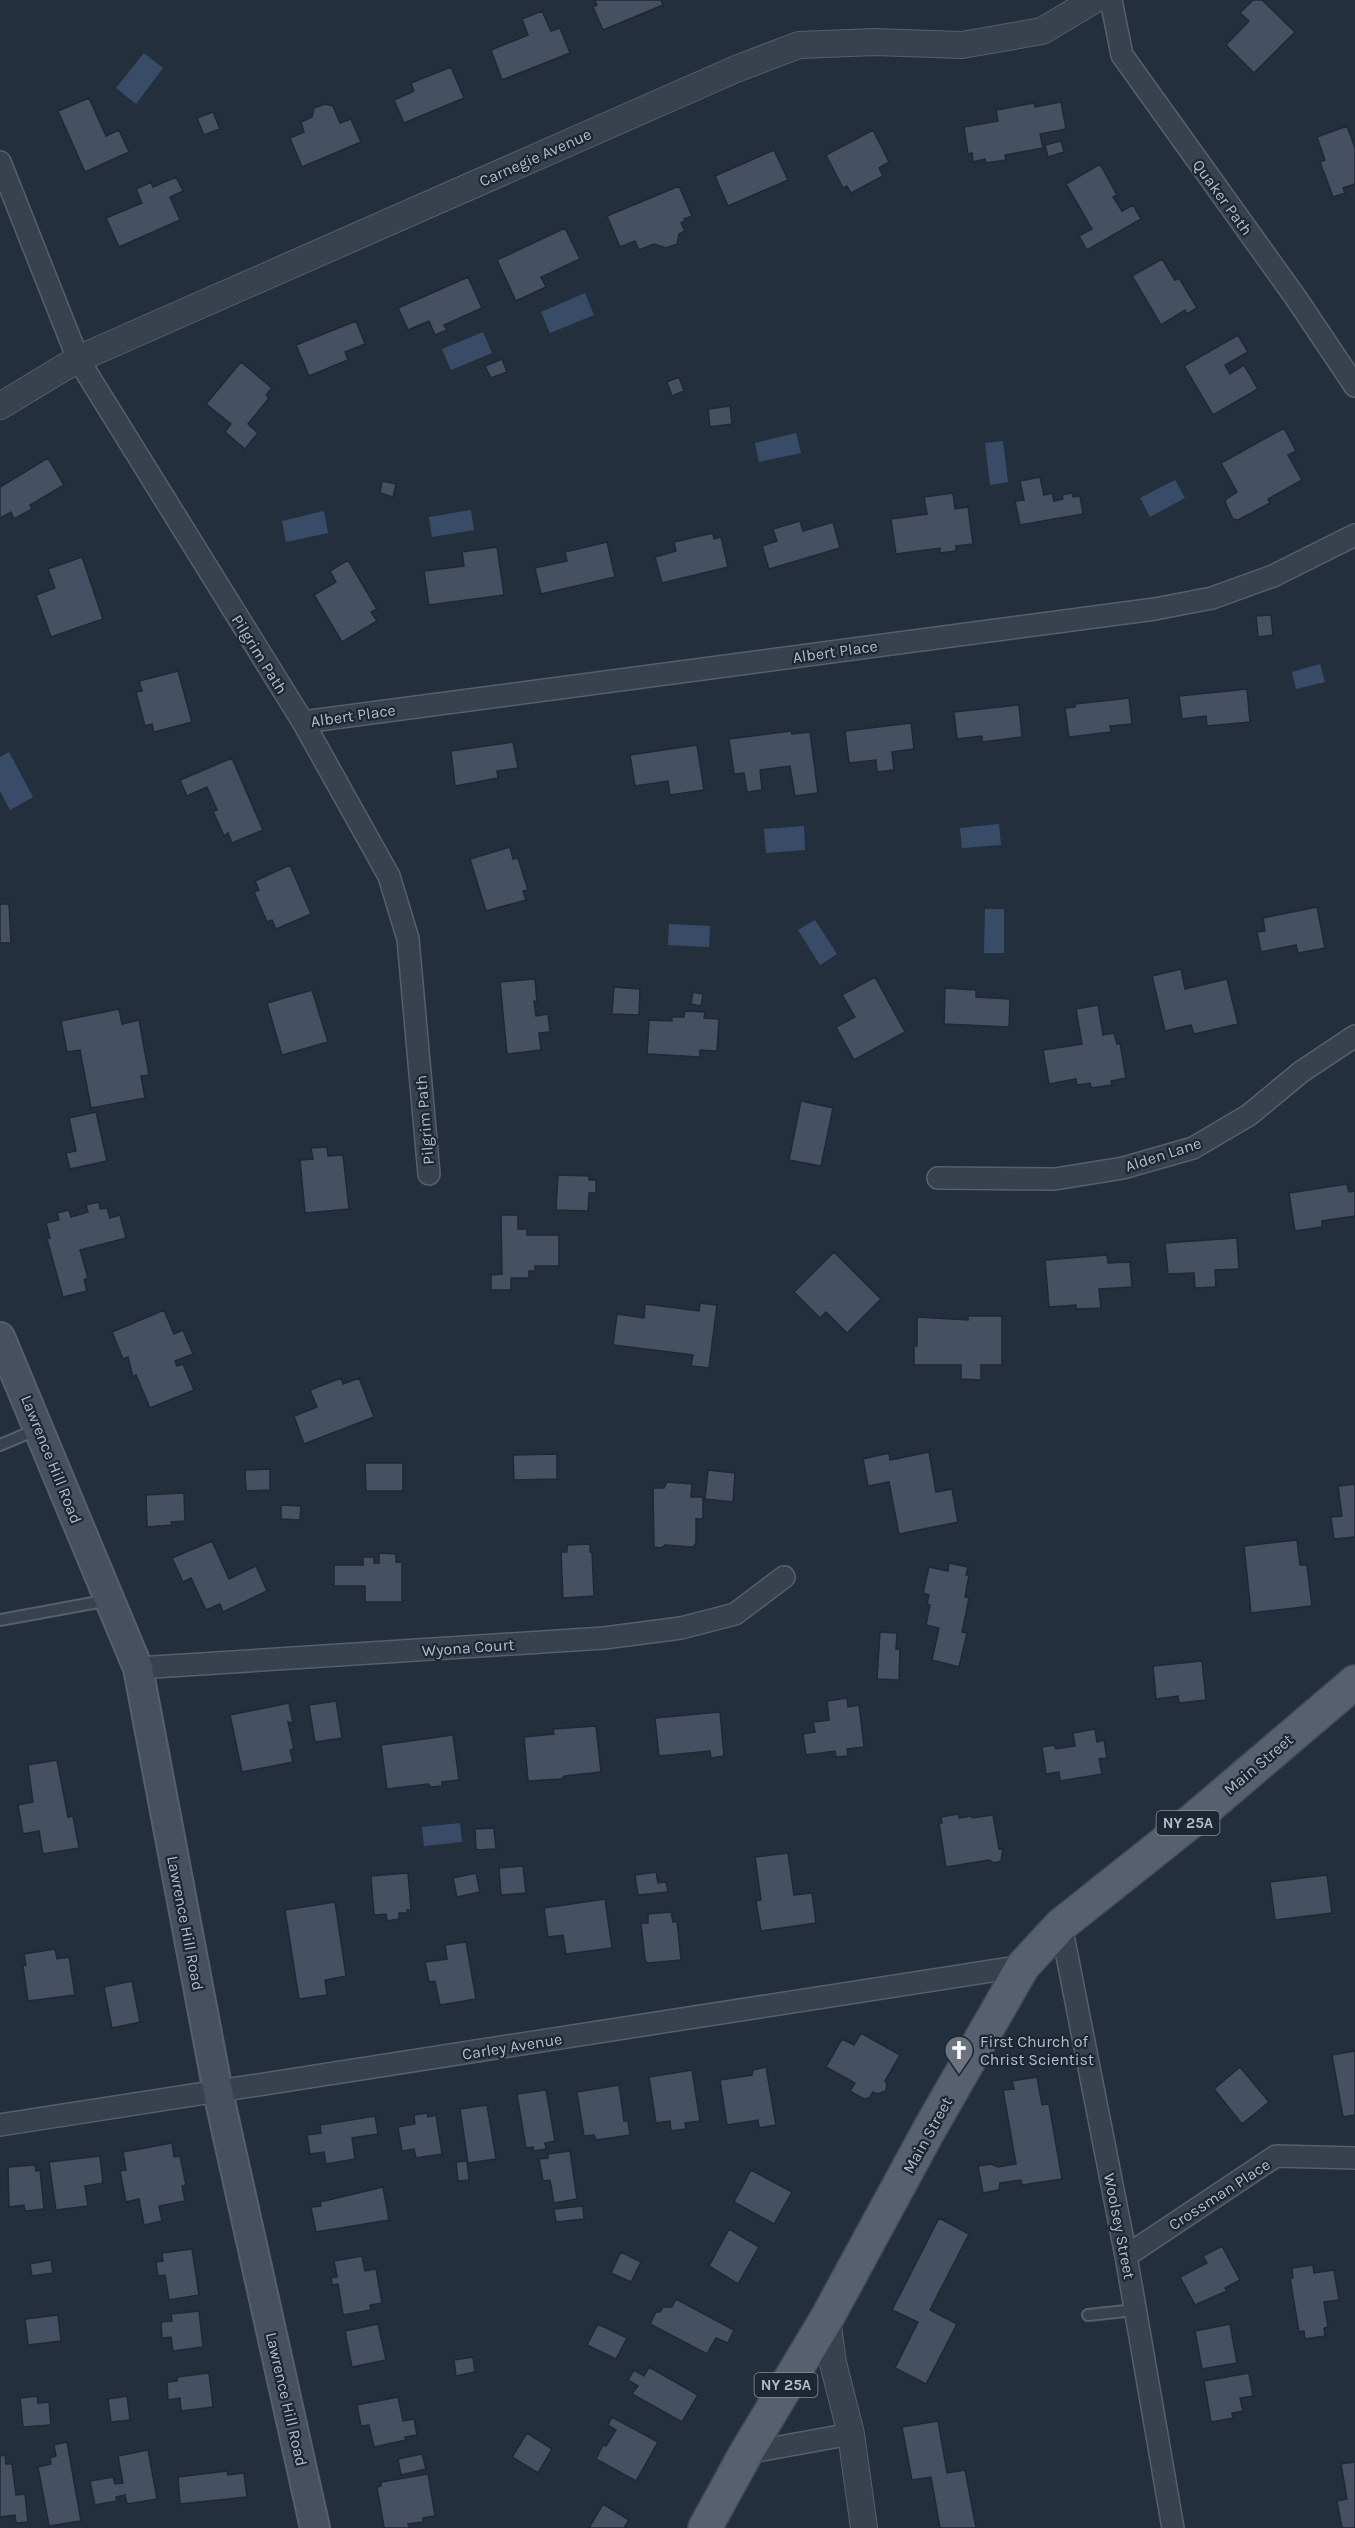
<svg xmlns="http://www.w3.org/2000/svg" width="1355" height="2528" viewBox="0 0 1355 2528" font-family="Karla,sans-serif">
  <style>
    .water { fill: #394c67 }
    .building { fill: #455162; stroke: #1f2835; stroke-width: 1.5 }
    .lines { fill: none; stroke-linecap: round; stroke-linejoin: round }
    .service-casing { stroke: #565f6c; stroke-width: 14 }
    .minor-casing { stroke: #565f6c; stroke-width: 24 }
    .tertiary-casing { stroke: #565f6c; stroke-width: 28 }
    .secondary-casing { stroke: #565f6c; stroke-width: 32 }
    .primary-casing { stroke: #414a57; stroke-width: 36 }
    .service { stroke: #38414e; stroke-width: 10 }
    .minor { stroke: #38414e; stroke-width: 21 }
    .tertiary { stroke: #38414e; stroke-width: 26 }
    .secondary { stroke: #465061; stroke-width: 28 }
    .primary { stroke: #56606e; stroke-width: 33 }
    .labels { text-anchor: middle; stroke-width: 4.5; stroke-linejoin: round; paint-order: stroke }
    .shield { fill: #1d2633; stroke: #878f9c; stroke-width: 1.5 }
    .shield-label { font-size: 15px; font-weight: bold; fill: #b4bcc9 }
    .street-label { font-size: 16px; fill: #b4bcc9; stroke: #1d2633 }
    .poi-label { font-size: 16px; fill: #b4bcc9; stroke: #1d2633; text-anchor: start }
  </style>
  <rect width="100%" height="100%" fill="#242f3e"/>
  <!-- water -->
  <path class="water" d="M144,53L163,68L136,104L116,88Z
    M585,293L594,315L550,333L541,312Z
    M483,332L492,353L451,370L442,349Z
    M796,433L801,453L759,462L755,443Z
    M1003,441L1008,482L990,485L985,443Z
    M1175,480L1185,498L1150,517L1140,498Z
    M471,510L474,530L432,537L429,517Z
    M324,511L328,533L286,542L282,521Z
    M1320,664L1325,682L1296,689L1292,672Z
    M9,752L33,797L10,810L0,791V757Z
    M999,824L1001,845L962,848L960,828Z
    M804,826L805,850L766,853L764,829Z
    M985,909H1004V953H984Z
    M815,920L837,954L820,965L798,930Z
    M669,924L710,926L709,947L668,945Z
    M460,1823L462,1842L424,1846L422,1827Z"/>
  <!-- building -->
  <path class="building" d="M595,0H661L663,5L603,30L593,7L597,5Z
    M1253,0H1262L1295,32L1254,73L1226,45L1249,21L1240,13Z
    M542,11L551,31L560,28L570,53L502,80L491,50L528,35L522,19Z
    M451,67L464,98L404,123L394,100L414,91L411,83Z
    M89,98L106,136L119,130L129,152L85,172L58,111Z
    M1061,102L1066,129L1040,134L1043,148L1005,155L1006,160L986,163L985,159L973,162L972,153L968,154L964,127L998,121L996,110L1034,103L1035,107Z
    M325,104L333,106L340,123L351,119L361,142L302,167L290,138L304,132L301,122L312,117L314,108Z
    M213,112L220,129L204,135L197,118Z
    M1347,126L1355,148V184L1343,188L1345,193L1333,197L1320,162L1325,160L1317,137Z
    M873,130L889,162L879,168L883,176L851,193L847,186L843,188L826,155Z
    M1061,141L1064,152L1048,157L1045,145Z
    M774,150L788,180L728,206L715,176Z
    M1100,164L1117,195L1113,197L1122,211L1133,205L1141,219L1087,250L1079,236L1092,229L1066,184Z
    M176,177L183,191L170,197L180,220L119,247L106,218L142,203L136,189L151,182L153,187Z
    M679,186L692,216L684,219L685,221L681,223L685,231L679,234L677,244L666,248L654,244L639,250L635,241L620,247L607,216Z
    M565,228L580,259L541,277L546,287L516,301L497,260Z
    M1162,259L1175,280L1179,278L1197,308L1187,314L1185,310L1161,325L1132,276Z
    M468,277L482,308L444,325L447,330L435,335L429,321L408,330L398,308Z
    M356,321L365,344L345,352L348,360L309,376L296,345Z
    M1238,335L1248,352L1225,365L1230,374L1244,365L1258,389L1213,415L1184,366Z
    M502,359L507,372L491,378L485,366Z
    M241,362L272,388L266,395L269,398L248,424L258,433L245,449L225,432L231,424L206,404Z
    M679,377L684,391L672,396L667,382Z
    M730,406L732,424L710,427L708,409Z
    M1284,428L1296,451L1288,455L1302,480L1268,499L1270,503L1238,520L1233,519L1225,502L1226,499L1237,492L1221,463Z
    M48,458L64,485L30,505L32,509L14,519L11,512L0,518V487Z
    M1040,477L1044,495L1052,493L1054,501L1063,499L1062,495L1072,493L1073,497L1080,496L1083,514L1020,525L1015,501L1024,500L1020,481Z
    M382,481L396,484L393,497L380,493Z
    M953,493L955,509L968,507L973,544L956,546V551L940,553V548L896,554L891,519L927,514L924,497Z
    M800,521L803,531L833,522L840,548L769,569L762,546L777,541L773,529Z
    M713,533L714,539L721,537L728,567L662,583L655,557L676,551L674,542Z
    M607,542L615,577L541,594L535,568L567,561L565,552Z
    M497,547L504,595L429,605L424,571L464,566L462,552Z
    M82,557L103,619L51,637L36,595L55,588L48,569Z
    M348,560L377,609L371,612L377,621L342,642L314,595L336,582L330,571Z
    M1271,615L1273,635L1258,637L1256,616Z
    M178,671L192,722L154,732L152,724L145,726L136,692L142,691L139,681Z
    M1247,689L1250,722L1207,726L1206,716L1182,719L1179,696Z
    M1129,698L1132,724L1110,726L1111,732L1069,737L1065,708L1075,707V704Z
    M1019,705L1022,737L982,742V736L957,739L954,712Z
    M911,723L914,749L892,752L894,770L877,772L876,760L849,763L845,731Z
    M791,731L792,734L810,732L818,793L795,796L790,766L760,770L762,790L747,792L744,773L734,774L729,739Z
    M513,742L518,768L497,771L498,778L455,786L451,751Z
    M697,745L704,790L670,795L668,781L635,786L630,755Z
    M232,758L263,830L232,843L228,833L224,836L213,811L217,810L207,787L187,796L180,780Z
    M510,847L513,859L518,858L528,890L523,891L526,900L486,911L470,859Z
    M290,865L311,914L276,929L272,920L267,922L254,892L259,890L255,881Z
    M0,904H9L11,943H0Z
    M1317,907L1325,948L1298,953L1296,945L1261,952L1257,932L1265,931L1263,918Z
    M1181,969L1185,989L1227,979L1238,1024L1194,1034L1191,1025L1165,1031L1152,976Z
    M875,977L905,1032L854,1060L836,1027L855,1017L842,995Z
    M535,979L537,1002L534,1001L536,1016L548,1014L550,1032L539,1033L541,1050L507,1054L500,982Z
    M614,987L640,989L639,1015L612,1014Z
    M945,988L976,990V997L1010,999L1009,1027L944,1024Z
    M312,990L328,1042L282,1055L267,1003Z
    M693,992L703,994L701,1006L691,1004Z
    M1098,1005L1103,1035L1114,1033L1117,1044L1120,1043L1126,1078L1111,1081L1112,1085L1091,1088L1090,1083L1077,1085L1076,1079L1049,1084L1043,1050L1082,1044L1076,1009Z
    M119,1009L122,1024L139,1020L149,1075L141,1076L145,1098L91,1108L80,1050L67,1052L61,1021Z
    M685,1011L705,1012L704,1018L719,1019L717,1051L700,1050V1057L647,1054L649,1020L672,1021V1017H684Z
    M801,1101L833,1108L821,1166L789,1160Z
    M96,1112L107,1161L70,1169L66,1153L76,1151L69,1118Z
    M327,1147L328,1156L343,1155L349,1209L305,1213L300,1160L313,1159L311,1148Z
    M558,1175L589,1176V1180H596V1193H589L588,1211L556,1210Z
    M1347,1184L1349,1192L1355,1191V1216L1322,1221V1227L1295,1231L1289,1193Z
    M99,1202L100,1209L107,1208L110,1218L120,1215L126,1238L80,1250L88,1278L84,1280L87,1291L63,1297L47,1239L50,1238L46,1223L59,1220L57,1213L69,1210L71,1217L88,1212L86,1205Z
    M501,1215H518V1229H527V1235H559V1266H535V1271H529V1278H511V1290H491V1275L502,1274Z
    M1237,1238L1239,1269L1215,1270L1216,1287L1195,1288L1194,1273L1168,1274L1165,1243Z
    M834,1252L881,1299L847,1333L826,1312L820,1318L794,1292Z
    M1107,1255L1108,1263L1130,1262L1132,1287L1099,1289L1101,1308L1076,1309V1305L1049,1307L1045,1260Z
    M700,1303L717,1305L709,1368L691,1366L693,1355L613,1345L617,1314L644,1318L645,1304L699,1311Z
    M164,1310L174,1334L183,1330L193,1354L175,1361L177,1366L183,1364L194,1390L150,1408L136,1375L133,1377L128,1357L123,1359L112,1332Z
    M968,1316H1002V1365H981V1380L961,1379V1365H914V1346H917V1317L968,1320Z
    M341,1378L343,1384L359,1378L374,1417L304,1444L294,1416L317,1407L310,1390Z
    M929,1452L936,1492L952,1489L958,1522L899,1534L889,1482L868,1486L863,1459L889,1453L890,1460Z
    M557,1454V1479L514,1480L513,1455Z
    M365,1463H403V1491H366Z
    M270,1469V1490L246,1491L245,1470Z
    M708,1470L735,1473L733,1502L705,1499Z
    M667,1482L692,1484L691,1497H703V1519H696V1543L693,1547L665,1545L661,1548L654,1547L653,1488H664Z
    M1355,1484V1537L1334,1539L1331,1517L1342,1516L1338,1486Z
    M184,1493L185,1521L171,1522L172,1525L147,1527L146,1495Z
    M281,1505L301,1506L300,1520L281,1519Z
    M1297,1540L1300,1565H1307L1312,1606L1251,1613L1244,1546Z
    M212,1541L229,1579L256,1566L267,1591L223,1612L220,1604L206,1610L191,1578L183,1582L172,1558Z
    M590,1544V1552H592L594,1596L563,1598L561,1552H567V1545Z
    M379,1553L396,1554V1562H402V1602H365V1586H334V1565H363V1557H374V1563H379Z
    M949,1563L968,1567L966,1575H969L965,1597L969,1598L962,1632L967,1633L959,1667L932,1660L939,1628L926,1625L930,1605L927,1604L929,1595L923,1593L929,1567L948,1571Z
    M880,1632L897,1633L896,1649H900L899,1680L877,1679Z
    M1202,1661L1206,1700L1179,1703L1178,1696L1156,1699L1153,1666Z
    M847,1698L848,1707L859,1705L864,1747L847,1749L848,1756L836,1757L835,1751L806,1755L803,1734L815,1732L813,1722L829,1720L827,1701Z
    M336,1701L342,1738L315,1742L309,1705Z
    M289,1703L293,1723L288,1722L294,1749L290,1750L293,1762L242,1772L230,1715Z
    M720,1712L724,1756L711,1758L710,1751L659,1756L655,1718Z
    M596,1726L601,1772L565,1776L561,1779L528,1781L524,1737L554,1734L553,1729Z
    M1095,1729L1097,1742L1104,1740L1107,1758L1099,1759L1102,1774L1060,1781L1059,1772L1046,1774L1042,1747L1054,1745L1056,1749L1075,1746L1073,1733Z
    M453,1735L459,1780L442,1782V1786L431,1787L428,1784L387,1789L381,1745Z
    M57,1760L68,1817L73,1816L79,1848L43,1854L39,1831L23,1834L18,1805L33,1802L28,1765Z
    M959,1814V1818L971,1816L972,1818L993,1815L999,1849L1003,1848L1001,1861L994,1863L989,1860L946,1867L939,1823H942L941,1817Z
    M494,1828L496,1849L476,1850L475,1829Z
    M788,1853L794,1895L812,1893L816,1923L761,1931L756,1901L761,1900L755,1857Z
    M523,1866L526,1893L501,1895L499,1868Z
    M656,1872L658,1883L666,1882L668,1892L638,1895L635,1875Z
    M408,1873L411,1910H407L408,1913H399V1919L387,1921L386,1914L374,1915L371,1876Z
    M476,1873L480,1892L457,1897L453,1878Z
    M1327,1875L1332,1913L1275,1920L1270,1882Z
    M605,1899L612,1948L566,1954L563,1935L548,1937L544,1908Z
    M335,1902L346,1976L325,1980L327,1995L299,1999L285,1910Z
    M671,1912L673,1922L677,1921L681,1960L648,1963L645,1960L641,1923H648V1914Z
    M466,1942L476,1999L440,2005L435,1981L429,1982L425,1962L447,1959L445,1945Z
    M55,1949L57,1959L69,1957L75,1995L28,2001L23,1966L26,1965L24,1954Z
    M132,1981L140,2022L112,2028L104,1987Z
    M861,2033L900,2055L885,2081L887,2084L886,2091L877,2094L873,2092L869,2098L864,2099L850,2091L855,2083L826,2067L842,2039L854,2045Z
    M1355,2051V2115L1343,2117L1332,2055Z
    M766,2067L776,2125L759,2128L758,2120L727,2125L720,2080L752,2075L753,2070Z
    M1240,2067L1269,2102L1242,2124L1214,2089Z
    M692,2070L700,2121L685,2123L686,2129L671,2131L670,2121L656,2123L649,2077Z
    M1037,2077L1042,2105L1049,2104L1062,2179L1022,2185L1021,2180L1000,2183L999,2190L983,2193L978,2166L991,2164L998,2167L1016,2164L1003,2090L1014,2089L1012,2081Z
    M619,2085L624,2121H628L630,2135L596,2140L594,2135L584,2136L577,2092Z
    M546,2090L555,2141L545,2143L546,2149L534,2151L533,2147L526,2148L517,2094Z
    M487,2105L496,2159L468,2163L460,2109Z
    M427,2113L428,2117L436,2115L442,2154L416,2158L414,2149L402,2151L398,2127L415,2124L414,2115Z
    M375,2116L378,2134L352,2138L355,2159L326,2164L324,2152L310,2154L307,2135L321,2133L320,2125Z
    M172,2143L174,2157L180,2156L186,2185L182,2186L185,2201L159,2206L162,2221L144,2225L139,2199L126,2202L120,2171L126,2170L123,2152Z
    M570,2151L577,2199L554,2203L550,2180L543,2181L539,2159L548,2158V2154Z
    M100,2156L103,2183L85,2186L88,2206L56,2210L49,2162Z
    M467,2161L469,2180L458,2181L456,2162Z
    M35,2165L36,2171L40,2170L44,2209L25,2211L24,2205L9,2207L8,2167Z
    M751,2170L792,2192L774,2224L734,2202Z
    M383,2187L389,2220L316,2232L311,2207L321,2206L320,2202Z
    M583,2206L584,2219L556,2222L554,2209Z
    M939,2218L969,2234L930,2310L957,2324L926,2384L895,2368L918,2322L892,2310Z
    M729,2229L759,2247L738,2284L709,2266Z
    M1222,2246L1240,2280L1225,2288L1227,2291L1195,2305L1180,2277L1207,2263L1203,2256Z
    M192,2249L199,2295L169,2300L165,2275L158,2276L156,2262L163,2261L162,2253Z
    M621,2252L641,2262L631,2282L611,2273Z
    M362,2256L365,2271L376,2269L382,2303L370,2305L371,2310L343,2315L338,2284L332,2285L331,2278L337,2277L334,2261Z
    M51,2260L53,2273L32,2276L30,2264Z
    M1313,2265L1314,2273L1334,2270L1339,2300L1324,2302L1328,2327L1324,2328L1325,2336L1305,2339L1304,2331L1299,2332L1290,2278H1293L1292,2268Z
    M676,2299L734,2330L728,2343L716,2338L707,2354L650,2324L656,2312H660L663,2307H672Z
    M199,2311L203,2347L173,2351L171,2337L162,2338L161,2322L172,2321L171,2314Z
    M58,2315L61,2341L28,2345L25,2319Z
    M378,2324L386,2360L352,2367L345,2331Z
    M598,2324L627,2338L616,2359L587,2345Z
    M1230,2324L1237,2363L1202,2369L1195,2331Z
    M473,2357L475,2372L456,2376L454,2360Z
    M649,2367L698,2395L682,2422L632,2394L638,2386L628,2380L634,2370L644,2376Z
    M209,2373L213,2407L181,2411L180,2398L168,2400L167,2382L177,2381V2377Z
    M1249,2373L1253,2396L1240,2398L1243,2411L1232,2413L1233,2418L1211,2422L1204,2381Z
    M37,2396L38,2403L49,2402L51,2425L23,2427L20,2398Z
    M127,2396L130,2420L111,2422L108,2399Z
    M398,2397L403,2421L414,2419L417,2435L405,2437L406,2440L374,2447L369,2425L361,2426L357,2405Z
    M612,2417L658,2442L636,2481L596,2459L603,2445L606,2446L616,2430L608,2425Z
    M938,2421L947,2473L965,2470L976,2528H940L931,2477L912,2480L902,2427Z
    M527,2433L552,2449L538,2473L512,2457Z
    M67,2442L81,2521L49,2526L38,2467L51,2464L50,2458L56,2456L54,2445Z
    M148,2450L157,2499L127,2504L125,2495L116,2497L117,2501L95,2505L90,2481L113,2477L115,2484L123,2483L118,2456Z
    M422,2454L426,2469L401,2475L398,2459Z
    M5,2455L6,2464H12L16,2495L25,2494L28,2522L16,2523L15,2515L0,2517V2456Z
    M1355,2462V2528H1342L1337,2501L1347,2499L1341,2464Z
    M227,2471L228,2475L244,2473L247,2497L180,2504L178,2477Z
    M428,2474L435,2516L423,2518V2522L408,2524L409,2528H382L384,2527L377,2487L381,2486V2482Z
    M603,2504L629,2520L624,2528H589Z"/>
  <g class="lines">
    <!-- service casing -->
    <g class="service-casing">
      <path id="service" d="M0,1445L38,1429
        M0,1620L109,1600
        M1088,2315L1135,2310"/>
    </g>
    <!-- minor casing -->
    <g class="minor-casing">
      <path id="minor" d="M1111,0L1122,55L1296,298L1355,386
        M0,162L78,359L303,722L389,876L408,939L429,1174
        M303,722L1155,609L1212,598L1273,576L1355,535
        M938,1178L1055,1179L1123,1168L1193,1148L1249,1115L1301,1072L1355,1036
        M138,1668L604,1638L681,1628L735,1614L784,1577
        M1061,1925L1126,2256L1173,2528
        M0,2125L1023,1966
        M1126,2256L1276,2156L1355,2158
        M746,2453L851,2434"/>
    </g>
    <!-- tertiary casing -->
    <g class="tertiary-casing">
      <path id="tertiary" d="M0,406L78,359L736,69L799,45L875,42L962,45L1042,31L1094,0
        M827,2318L833,2363L851,2434L864,2528"/>
    </g>
    <!-- secondary casing -->
    <g class="secondary-casing">
      <path id="secondary" d="M0,1337L138,1668L218,2092L315,2528"/>
    </g>
    <!-- primary casing -->
    <g class="primary-casing">
      <path id="primary" d="M705,2528L746,2453L827,2318L929,2130L1023,1966L1061,1925L1193,1820L1355,1682"/>
    </g>
    <!-- service -->
    <use href="#service" class="service"/>
    <!-- minor -->
    <use href="#minor" class="minor"/>
    <!-- tertiary -->
    <use href="#tertiary" class="tertiary"/>
    <!-- secondary -->
    <use href="#secondary" class="secondary"/>
    <!-- primary -->
    <use href="#primary" class="primary"/>
  </g>
  <!-- icons -->
  <defs>
    <g id="church-pin" transform="scale(1.5)"><path d="M0 17L-7.5 6A9.5 9.5 0 1 1 7.5 6Z" fill="#6b7280" stroke="#1d2633"/><path d="M-1.2-6h2.4v3.5h3.3v2.4h-3.3V6h-2.4V-.1h-3.3v-2.4h3.3Z" fill="#fff"/></g>
  </defs>
  <g fill-rule="evenodd">
    <use href="#church-pin" x="959" y="2050"/>
  </g>
  <g class="labels">
    <!-- shield labels -->
    <g class="shield">
      <rect x="1156.5" y="1811" width="63" height="24" rx="4.5"/>
      <rect x="754.5" y="2373" width="63" height="24" rx="4.5"/>
    </g>
    <g class="shield-label">
      <text x="1188" y="1828">NY 25A</text>
      <text x="786" y="2390">NY 25A</text>
    </g>
    <!-- street labels -->
    <g class="street-label">
      <text transform="translate(535 157) rotate(-24)" y="6">Carnegie Avenue</text>
      <text transform="translate(1223 197) rotate(54)" y="6">Quaker Path</text>
      <text transform="translate(835 651) rotate(-8)" y="6">Albert Place</text>
      <text transform="translate(260 654) rotate(58)" y="6">Pilgrim Path</text>
      <text transform="translate(353 715) rotate(-8)" y="6">Albert Place</text>
      <text transform="translate(424 1120) rotate(-95)" y="6">Pilgrim Path</text>
      <text transform="translate(1163 1154) rotate(-18)" y="6">Alden Lane</text>
      <text transform="translate(52 1459) rotate(68)" y="6">Lawrence Hill Road</text>
      <text transform="translate(468 1647) rotate(-4)" y="6">Wyona Court</text>
      <text transform="translate(1258 1764) rotate(-40)" y="6">Main Street</text>
      <text transform="translate(186 1923) rotate(79)" y="6">Lawrence Hill Road</text>
      <text transform="translate(512 2046) rotate(-9)" y="6">Carley Avenue</text>
      <text transform="translate(927 2135) rotate(-61)" y="6">Main Street</text>
      <text transform="translate(1219 2194) rotate(-33)" y="6">Crossman Place</text>
      <text transform="translate(1120 2226) rotate(79)" y="6">Woolsey Street</text>
      <text transform="translate(287 2399) rotate(77)" y="6">Lawrence Hill Road</text>
    </g>
    <!-- poi labels -->
    <g class="poi-label">
      <text x="980" y="2047">First Church of<tspan x="980" dy="18">Christ Scientist</tspan></text>
    </g>
  </g>
</svg>
